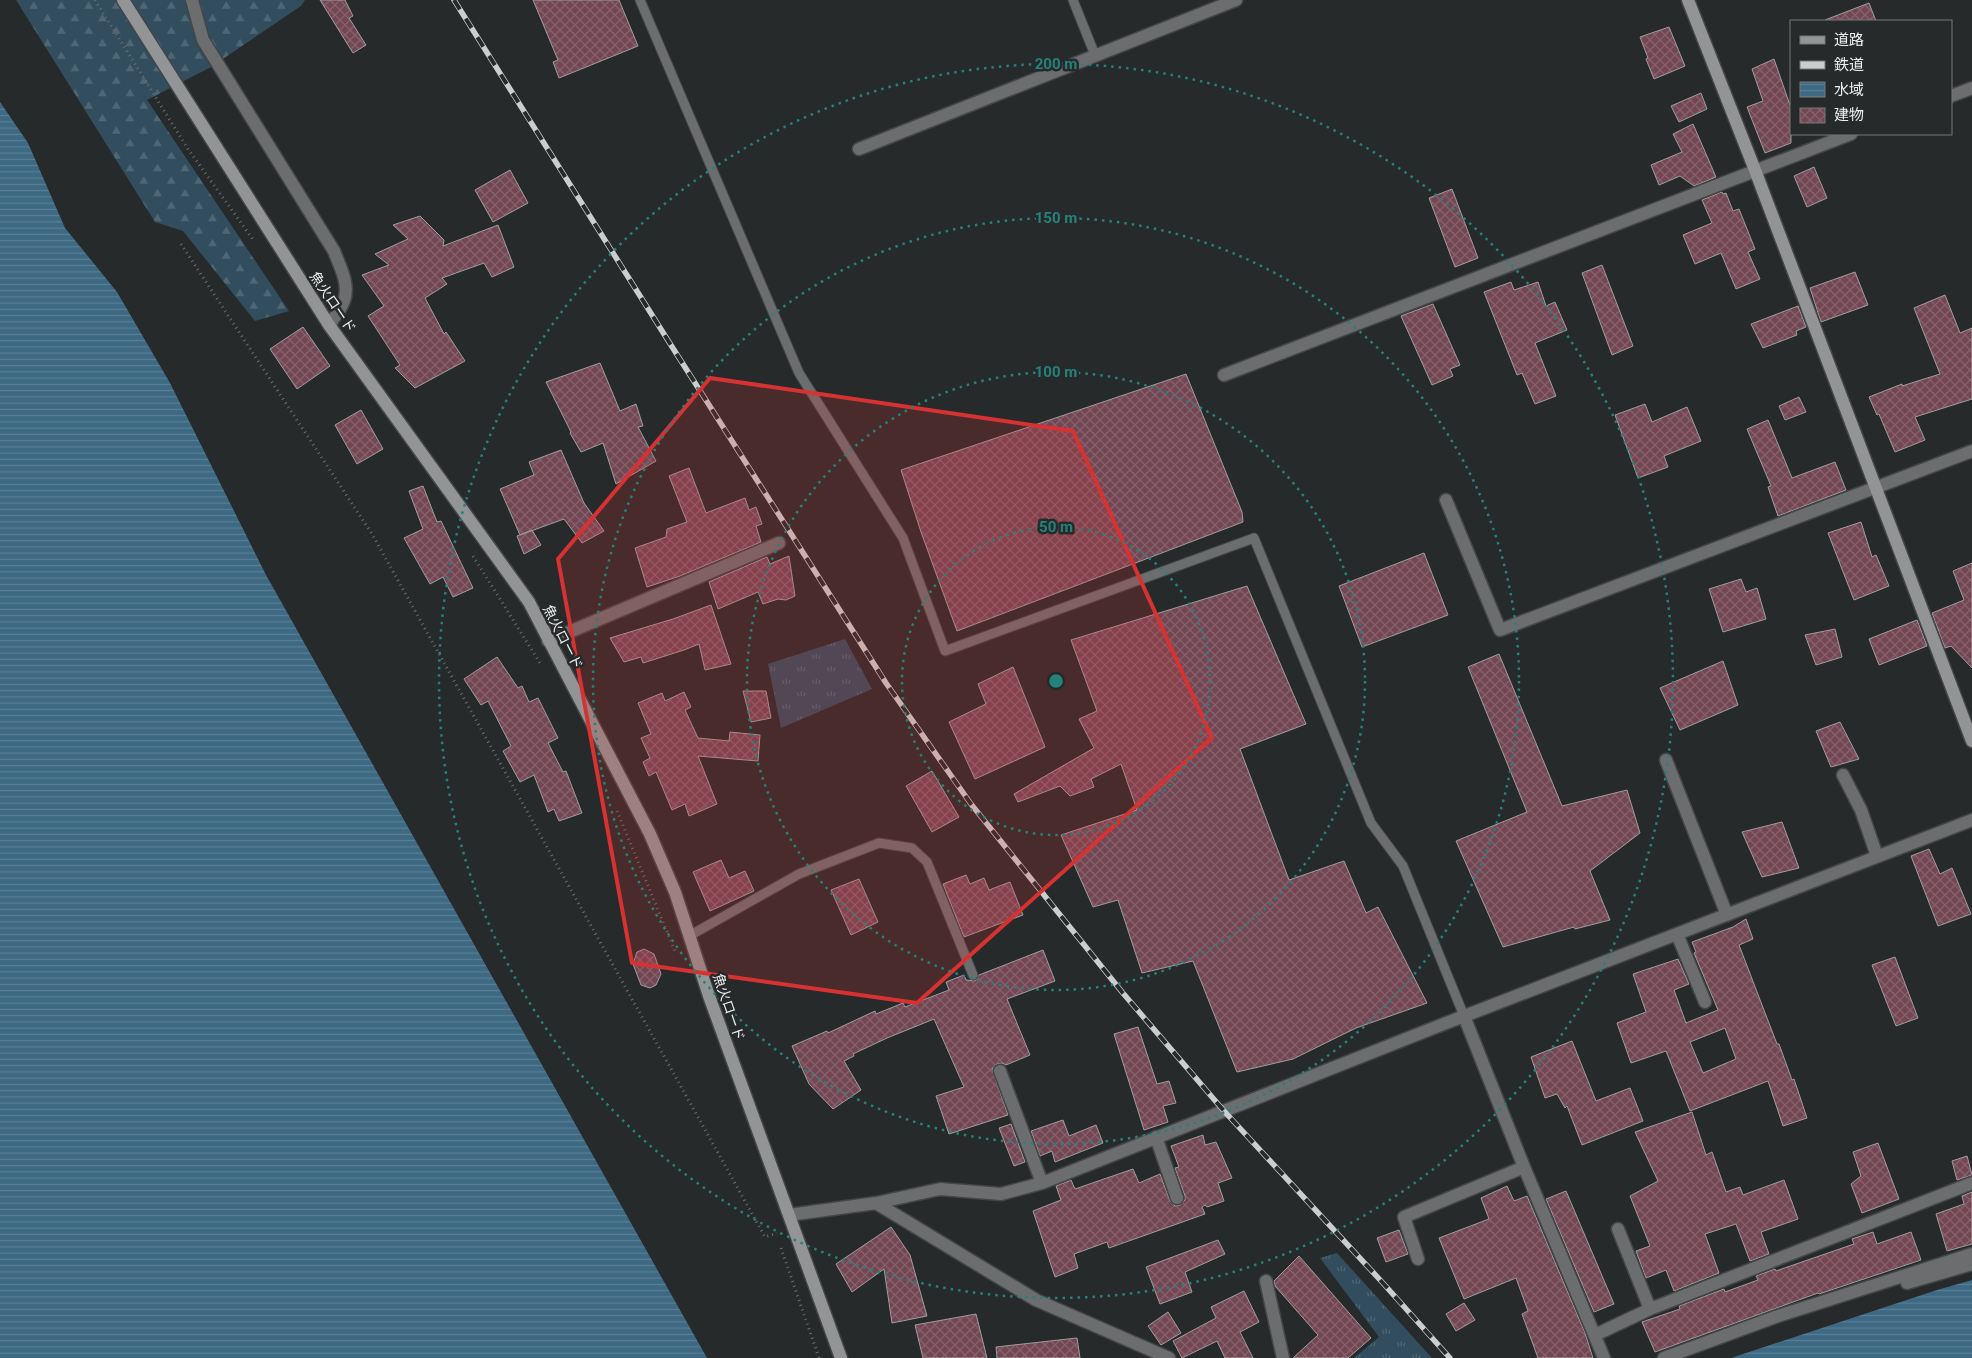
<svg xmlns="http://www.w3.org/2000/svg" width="1972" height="1358" viewBox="0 0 1972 1358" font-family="Roboto,'Noto Sans JP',sans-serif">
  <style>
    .grass { fill: url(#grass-tufts) }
    .forest { fill: url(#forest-firs) }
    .water { fill: url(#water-rules) }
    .building { fill: url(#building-cross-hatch); stroke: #a09c9d; fill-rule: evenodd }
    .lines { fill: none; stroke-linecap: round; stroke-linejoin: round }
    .lane-casing { stroke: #434546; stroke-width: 11 }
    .street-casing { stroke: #434546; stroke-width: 15 }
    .secondary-casing { stroke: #434546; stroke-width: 15 }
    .path { stroke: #6b6d6e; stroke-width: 3; stroke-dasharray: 1 4; stroke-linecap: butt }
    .lane { stroke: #6c6d6e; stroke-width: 9 }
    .street { stroke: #6c6d6e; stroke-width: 12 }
    .secondary { stroke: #929495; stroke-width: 12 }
    .rail-casing { stroke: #cccdce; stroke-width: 5.5 }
    .rail { stroke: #272a2b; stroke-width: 4; stroke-dasharray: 11; stroke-linecap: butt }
    .marked { fill: #d73232; fill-opacity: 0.2; stroke: #d73232; stroke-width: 4; stroke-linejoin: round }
    .ring { fill: none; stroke: #25827b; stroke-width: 2.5; stroke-dasharray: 2.5 5 }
    .labels { text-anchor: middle; stroke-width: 5; stroke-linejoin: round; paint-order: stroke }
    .street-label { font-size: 14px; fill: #ecedee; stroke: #272a2b }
    .centre { fill: #25827b; stroke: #272a2b; stroke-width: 2.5 }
    .ring-label { font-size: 15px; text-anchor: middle; font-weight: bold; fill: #25827b; stroke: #272a2b; stroke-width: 5; stroke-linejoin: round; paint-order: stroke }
  </style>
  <defs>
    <pattern id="grass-tufts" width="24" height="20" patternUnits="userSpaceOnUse" patternTransform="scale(1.25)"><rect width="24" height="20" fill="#314d5e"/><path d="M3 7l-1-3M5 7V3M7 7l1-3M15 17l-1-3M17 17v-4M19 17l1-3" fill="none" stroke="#4f6775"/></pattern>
    <pattern id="forest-firs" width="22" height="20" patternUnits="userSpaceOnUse" patternTransform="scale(1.25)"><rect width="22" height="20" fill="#314d5e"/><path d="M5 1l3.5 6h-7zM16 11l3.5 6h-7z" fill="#4f6775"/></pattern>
    <pattern id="water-rules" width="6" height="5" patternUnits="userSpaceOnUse" patternTransform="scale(1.25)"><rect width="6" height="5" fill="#3e6983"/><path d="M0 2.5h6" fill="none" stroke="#5a7f95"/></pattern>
    <pattern id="building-cross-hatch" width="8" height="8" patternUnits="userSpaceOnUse" patternTransform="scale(1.25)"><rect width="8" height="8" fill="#724653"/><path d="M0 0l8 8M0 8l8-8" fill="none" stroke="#86616c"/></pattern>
  </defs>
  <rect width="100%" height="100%" fill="#272a2b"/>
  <!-- grass -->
  <path class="grass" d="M845,639L872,689L781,728L768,664Z
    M1337,1253L1432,1358H1354L1379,1337L1320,1258Z"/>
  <!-- forest -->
  <path class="forest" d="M16,0H305L301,6L211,67L147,100L289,311L255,321L183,231L155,222Z"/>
  <!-- water -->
  <path class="water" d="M0,102L28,143L65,228L117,292L170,383L266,575L707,1358H0Z
    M1972,1280V1358H1731L1937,1290Z"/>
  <!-- building -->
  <path class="building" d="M320,0H345L353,16L349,18L366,45L353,53Z
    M533,0H619L638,46L559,78L553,62L558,60Z
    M1869,3L1876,21H1825V20Z
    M1669,27L1685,66L1654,79L1646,59L1648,58L1640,37Z
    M1774,59L1791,108V143L1765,153L1747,107L1763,101L1752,69Z
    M1701,93L1707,109L1679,122L1671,106Z
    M1693,124L1716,177L1694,186L1680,176L1659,185L1651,165L1682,152L1673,134Z
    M1814,167L1827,198L1807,207L1794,176Z
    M510,170L528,203L493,222L475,190Z
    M1452,189L1478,258L1455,267L1429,198Z
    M1722,192L1723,194L1726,193L1733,211L1739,209L1755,249L1748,252L1760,279L1736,289L1721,253L1695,264L1683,235L1712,223L1702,200Z
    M420,216L444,240L443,246L498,225L514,267L492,277L484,263L442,278L447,284L425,298L444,334L446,332L465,361L415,388L395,368L400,365L368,316L384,306L362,275L389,265L375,254L408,239L393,225Z
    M1602,265L1633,346L1612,355L1582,273Z
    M1855,272L1868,305L1821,322L1810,288Z
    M1511,282L1514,290L1538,282L1546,306L1555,302L1567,330L1535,343L1556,396L1535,404L1522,373L1517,375L1484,292Z
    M1945,295L1960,333L1972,328V399L1915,417L1925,440L1895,452L1879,414L1877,415L1869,397L1902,384V386L1940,374L1914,308Z
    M1433,304L1460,365L1450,369L1453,376L1432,385L1401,316Z
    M1798,306L1806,327L1796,331L1797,335L1763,348L1751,324Z
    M303,327L330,366L297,389L270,349Z
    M600,363L620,411L636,404L643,426L638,427L656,461L616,484L603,443L581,452L570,433L571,432L546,382Z
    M1186,374L1242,512L1243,522L957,631L921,532L901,470Z
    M1799,397L1806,412L1785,420L1779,406Z
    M1645,404L1652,422L1687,407L1701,441L1664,456L1668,467L1638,478L1615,415Z
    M361,410L383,449L357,464L335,425Z
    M1768,420L1792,478L1835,462L1846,490L1778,516L1768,487L1771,486L1747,429Z
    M561,450L584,503L604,531L582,543L564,519L520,535L500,489L534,475L529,462Z
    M689,468L706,513L745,498L749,510L756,507L762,524L756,526L761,542L680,576L647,587L635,548L666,537L667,529L687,522L669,476Z
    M423,486L437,522L441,521L473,588L453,597L443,577L430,584L404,538L423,529L409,491Z
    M1861,522L1872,557L1876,555L1889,586L1854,600L1828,533Z
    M532,530L541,545L524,554L517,536Z
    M1424,553L1448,615L1362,647L1339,586Z
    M789,556L795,596L786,600L778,599L763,604L758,592L718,609L709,582L767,557L770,564Z
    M1972,563V668L1951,646L1945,648L1932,613L1964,600L1953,571Z
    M1741,579L1746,592L1757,588L1766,619L1723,632L1709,589Z
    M1247,586L1306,724L1240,749L1289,880L1344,861L1366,913L1378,907L1427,1003L1356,1028L1293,1059L1237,1072L1193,961L1142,973L1118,900L1093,907L1061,835L1137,810L1121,764L1091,779L1094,787L1070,796L1060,786L1018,802L1014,794L1094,748L1079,719L1097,711L1071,640Z
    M711,605L731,664L705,670L699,644L684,650L643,663L641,657L624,662L610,638L673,619Z
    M1917,620L1927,646L1879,665L1869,639Z
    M1835,629L1842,657L1816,665L1805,635Z
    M1499,654L1562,806L1627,790L1640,833L1590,871L1610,920L1575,929L1574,927L1503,947L1456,841L1527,812L1468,667Z
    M497,657L518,688L522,686L529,702L538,698L558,738L548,743L563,772L566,771L582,813L559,821L554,809L548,812L534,775L520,782L503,751L511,746L488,701L481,705L464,679Z
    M1723,661L1738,705L1680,730L1660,688Z
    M1013,667L1045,747L975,779L949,722L986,704L978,684Z
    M743,691H766L771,718L751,722Z
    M684,692L691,707L685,710L698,738L729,741L730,732L760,735L758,761L698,756L717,804L689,816L685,804L672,810L656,772L649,776L643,762L650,758L641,738L651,734L638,703L662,693L665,701Z
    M1840,722L1859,759L1831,767L1816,731Z
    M932,771L959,817L932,832L906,786Z
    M1782,822L1799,868L1762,877L1742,832Z
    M1929,849L1940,874L1952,868L1971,914L1938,926L1911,856Z
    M721,860L729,878L745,871L754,891L710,911L693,872Z
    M966,875L970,884L984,878L989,890L1010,882L1023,915L964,937L943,884Z
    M859,879L878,922L851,935L831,890Z
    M1746,919L1753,939L1739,945L1777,1044H1779L1792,1080L1794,1079L1807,1118L1783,1126L1768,1081L1690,1111L1666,1051L1631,1063L1617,1023L1646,1012L1633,974L1678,959L1689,984L1674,990L1686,1023L1718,1010L1694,953L1696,952L1692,942L1733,927ZM1725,1028L1736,1059L1703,1073L1690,1042Z
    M644,949L654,954L661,974L656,985L650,988L641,985L633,964L637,952Z
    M1043,950L1055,981L1007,999L1030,1055L1006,1065L1002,1063L997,1064L992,1069L1008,1115L949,1134L936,1096L964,1087L934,1019L887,1038L853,1054L854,1056L844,1061L861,1090L833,1109L809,1084L792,1046L827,1031L828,1033L875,1011L876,1014L903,1003L905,1007L949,990L946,982L964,975L966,980L975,981L979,975Z
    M1895,957L1918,1018L1896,1026L1872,965Z
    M1138,1027L1157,1084L1169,1081L1176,1103L1163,1106L1168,1122L1144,1130L1114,1034Z
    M1572,1041L1596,1101L1630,1088L1643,1121L1582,1145L1567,1106L1565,1108L1557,1094L1545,1098L1531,1057Z
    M1692,1112L1706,1155L1712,1152L1726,1192L1740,1187L1743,1195L1784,1180L1798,1219L1761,1232L1769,1254L1750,1261L1736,1224L1705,1234L1719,1273L1674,1291L1666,1270L1646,1278L1636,1251L1650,1246L1630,1196L1658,1181L1635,1132Z
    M1063,1120L1069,1136L1096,1125L1103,1143L1055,1162L1052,1151L1040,1156L1031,1131Z
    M1011,1124L1025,1162L1014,1166L999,1128Z
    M1203,1135L1205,1145L1216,1142L1232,1178L1218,1183L1224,1201L1207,1207L1205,1205L1202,1207L1205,1214L1109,1248L1107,1242L1074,1254L1078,1268L1055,1277L1033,1211L1061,1200L1056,1186L1071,1180L1075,1189L1133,1169L1139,1183L1160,1174L1170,1201L1175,1206L1180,1205L1185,1200V1196L1175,1168L1179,1167L1171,1146Z
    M1878,1143L1899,1199L1862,1213L1851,1184L1861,1176L1853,1152Z
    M1967,1156L1972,1175L1957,1180L1952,1161Z
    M1507,1186L1514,1201L1527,1196L1585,1333L1593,1358H1538L1522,1314L1528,1311L1516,1278L1464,1299L1439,1238L1489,1219L1481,1198Z
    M1566,1191L1614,1304L1594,1312L1546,1199Z
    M1972,1192V1244L1947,1251L1936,1214L1964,1204L1962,1196Z
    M891,1227L910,1255L927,1316L892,1323L884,1269L852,1292L836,1264Z
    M1399,1230L1408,1254L1386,1262L1377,1238Z
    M1873,1232L1877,1244L1911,1232L1921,1260L1819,1294L1818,1293L1655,1352L1642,1322L1680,1309L1679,1306L1724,1289L1725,1292L1758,1280L1756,1276L1775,1269L1776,1271L1854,1244L1852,1239Z
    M1218,1240L1225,1254L1185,1272L1192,1292L1160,1304L1146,1267Z
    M1299,1256L1371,1338L1348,1358H1293L1318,1335L1275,1286L1274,1281Z
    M1244,1291L1259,1322L1240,1332L1253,1358H1225L1217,1341L1182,1358L1173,1341L1216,1318L1211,1307Z
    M1464,1303L1475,1320L1456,1331L1446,1314Z
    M1168,1312L1181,1333L1161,1345L1148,1326Z
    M976,1314L987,1358H923L915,1325Z
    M1077,1338L1080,1358H997L996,1347Z"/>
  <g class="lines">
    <!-- lane casing -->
    <g class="lane-casing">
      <path id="lane" d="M640,0L799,373L903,538L945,651L1254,538L1371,823L1403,866L1464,1016
        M1073,0L1095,55
        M689,936L799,874L879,843L912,848L927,862L973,975"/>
    </g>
    <!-- street casing -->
    <g class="street-casing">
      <path id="street" d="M192,0L203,40L334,251C340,267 350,284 344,301C341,309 334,318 329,325
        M1951,96L1972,88
        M859,149L1236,0
        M1224,375L1851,134
        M1446,500L1500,630L1972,451
        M548,641L779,543
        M1666,760L1727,915
        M1843,775L1861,810L1877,856
        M1677,934L1705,1002
        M1464,1016L1524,1167L1604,1358
        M1000,1071L1042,1183
        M1156,1137L1177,1198
        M876,1203L940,1189L1001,1194L1042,1183L1441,1025L1972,820
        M789,1215L876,1203L1036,1300L1169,1358
        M1618,1229L1650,1309
        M1418,1259L1404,1217L1524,1167
        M1266,1281L1283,1358
        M1907,1283L1972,1264
        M1595,1335L1650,1309L1972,1183
        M1664,1358L1778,1316L1972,1254"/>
    </g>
    <!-- secondary casing -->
    <g class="secondary-casing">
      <path id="secondary" d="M123,0L329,325L529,602L650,834L675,892L709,996L841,1358
        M1688,0L1755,170L1972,741"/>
    </g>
    <!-- path -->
    <path class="path" d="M95,0L188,149L254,241
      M181,244L372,534L765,1237L777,1233
      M473,556L540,663
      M617,811L675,951
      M781,1248L819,1358"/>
    <!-- lane -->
    <use href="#lane" class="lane"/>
    <!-- street -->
    <use href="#street" class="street"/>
    <!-- secondary -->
    <use href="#secondary" class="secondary"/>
    <!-- rail casing -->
    <g class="rail-casing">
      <path id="rail" d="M454,0L669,342L886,683L971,804L1122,992L1224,1111L1382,1282L1450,1358"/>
    </g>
    <!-- rail -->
    <use href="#rail" class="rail"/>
  </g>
  <!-- marked area -->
  <path class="marked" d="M710,378L1073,431L1212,738L917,1003L632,963L558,559Z"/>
  <!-- distance rings -->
  <g class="ring">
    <circle cx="1056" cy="681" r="154"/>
    <circle cx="1056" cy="681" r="309"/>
    <circle cx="1056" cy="681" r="463"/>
    <circle cx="1056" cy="681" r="617"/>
  </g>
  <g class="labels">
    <!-- street labels -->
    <g class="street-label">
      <text transform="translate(333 302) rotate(56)" y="5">魚火ロード</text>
      <text transform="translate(563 637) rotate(63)" y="5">魚火ロード</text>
      <text transform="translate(729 1007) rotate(71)" y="5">魚火ロード</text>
    </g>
  </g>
  <circle cx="1056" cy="681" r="8" class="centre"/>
  <g class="ring-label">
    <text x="1056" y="69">200 m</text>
    <text x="1056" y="223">150 m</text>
    <text x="1056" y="377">100 m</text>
    <text x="1056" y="532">50 m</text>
  </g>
  <!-- legend -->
  <rect x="1790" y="20" width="162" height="115" fill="#272a2b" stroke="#767879"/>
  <rect x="1800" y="36" width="25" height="8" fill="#929495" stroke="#767879"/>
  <text x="1834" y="45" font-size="15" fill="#ecedee">道路</text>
  <rect x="1800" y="61" width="25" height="8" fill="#cccdce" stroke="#767879"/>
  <text x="1834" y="70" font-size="15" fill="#ecedee">鉄道</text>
  <rect x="1800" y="82" width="25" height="15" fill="url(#water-rules)" stroke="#767879"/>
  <text x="1834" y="95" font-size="15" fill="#ecedee">水域</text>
  <rect x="1800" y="108" width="25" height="15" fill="url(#building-cross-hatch)" stroke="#767879"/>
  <text x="1834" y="120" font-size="15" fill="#ecedee">建物</text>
</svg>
